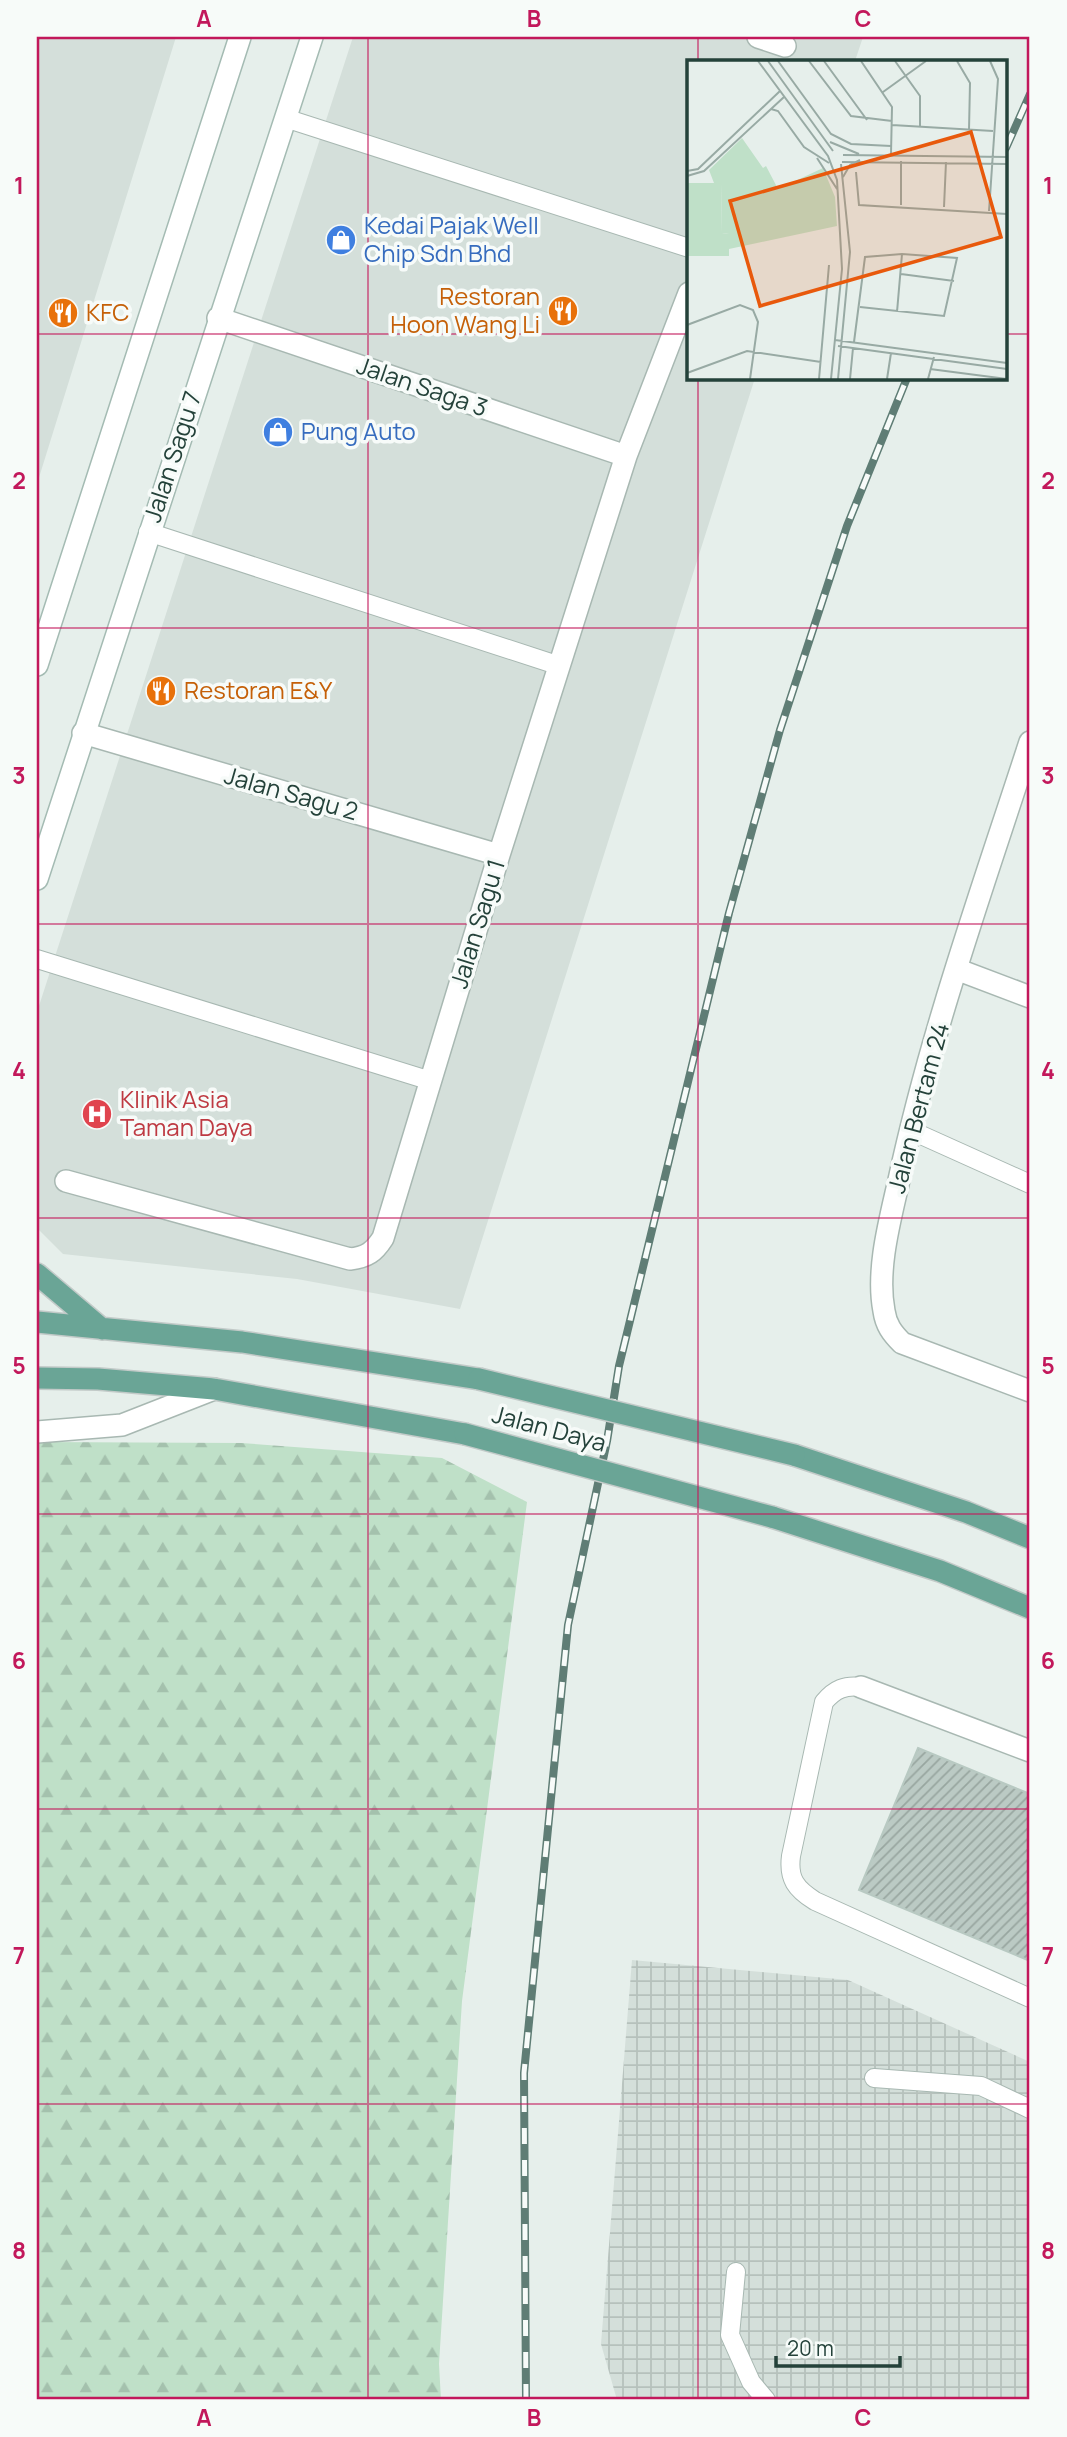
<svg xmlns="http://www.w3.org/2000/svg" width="1067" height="2437" viewBox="0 0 1067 2437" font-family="Manrope,sans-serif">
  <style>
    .built { fill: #d4dfda }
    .industrial { fill: url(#industrial-grid) }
    .forest { fill: url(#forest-firs) }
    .building { fill: url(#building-hatch); stroke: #b8c9c2; stroke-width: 2 }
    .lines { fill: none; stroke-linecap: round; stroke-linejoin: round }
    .lane-casing { stroke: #a8b8b2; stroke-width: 20 }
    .street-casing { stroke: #a8b8b2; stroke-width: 24 }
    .secondary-casing { stroke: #a4bbb3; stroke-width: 24 }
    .primary-casing { stroke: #c2cac8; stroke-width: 24 }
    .lane { stroke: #fff; stroke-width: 18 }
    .street { stroke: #fff; stroke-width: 21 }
    .secondary { stroke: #fff; stroke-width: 21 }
    .primary { stroke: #6aa596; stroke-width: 21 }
    .rail-casing { stroke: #5f7d75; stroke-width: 8 }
    .rail { stroke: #f7fbf9; stroke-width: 5; stroke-dasharray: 16; stroke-linecap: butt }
    .primary-bridge-casing { stroke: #c2cac8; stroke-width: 24; stroke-linecap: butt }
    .primary-bridge { stroke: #6aa596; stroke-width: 21 }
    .grid { fill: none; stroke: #c2185b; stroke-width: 2; stroke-opacity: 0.55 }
    .labels { text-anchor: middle; stroke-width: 7; stroke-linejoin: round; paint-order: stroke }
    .shop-label { font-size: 24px; fill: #366cbe; stroke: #f7fbf9; text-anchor: start }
    .food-label { font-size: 24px; fill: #c56008; stroke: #f7fbf9; text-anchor: start }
    .street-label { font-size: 24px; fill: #24423a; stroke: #f7fbf9 }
    .health-label { font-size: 24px; fill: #be3a42; stroke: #f7fbf9; text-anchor: start }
    .inset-road { fill: none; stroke: #98aaa4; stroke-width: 2 }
    .view { fill: #e8590c; fill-opacity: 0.15; stroke: #e8590c; stroke-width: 3.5 }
    .inset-edge { fill: none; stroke: #24423a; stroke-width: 3.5 }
    .neatline { fill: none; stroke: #c2185b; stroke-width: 2.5 }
    .grid-label { font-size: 23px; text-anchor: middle; font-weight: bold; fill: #c2185b }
  </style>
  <defs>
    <pattern id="industrial-grid" width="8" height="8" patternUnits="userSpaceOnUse" patternTransform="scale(1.75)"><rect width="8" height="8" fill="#d4dfda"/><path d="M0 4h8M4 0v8" fill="none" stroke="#b6c1bc"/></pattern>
    <pattern id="forest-firs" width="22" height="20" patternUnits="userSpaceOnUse" patternTransform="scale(1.75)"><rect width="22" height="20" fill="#bfe0c8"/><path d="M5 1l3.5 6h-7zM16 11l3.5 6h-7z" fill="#a4c1ad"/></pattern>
    <pattern id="building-hatch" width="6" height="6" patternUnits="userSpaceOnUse" patternTransform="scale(1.75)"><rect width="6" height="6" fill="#bbcac4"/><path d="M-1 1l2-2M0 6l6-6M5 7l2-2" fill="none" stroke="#98a6a0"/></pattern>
  </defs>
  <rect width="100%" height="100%" fill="#e6efeb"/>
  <!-- built -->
  <path class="built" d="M37,37H176L37,484Z
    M353,37H863L855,61H689V378H755L460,1309L297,1279L63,1254L37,1228V1012Z"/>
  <!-- industrial -->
  <path class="industrial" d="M632,1960L848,1980L1030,2062V2400H617L601,2344Z"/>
  <!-- forest -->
  <path class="forest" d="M37,1442L241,1443L442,1458L527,1502L462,2001L439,2364L441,2400H37Z"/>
  <!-- building -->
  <path class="building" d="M918,1748L1030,1794V1961L859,1890Z"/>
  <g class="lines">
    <!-- lane casing -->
    <g class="lane-casing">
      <path id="lane" d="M285,118L689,248
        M148,532L560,666
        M37,959L431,1081
        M910,1130L1030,1184
        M861,1687C845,1685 835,1689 824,1702L791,1856C788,1879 796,1889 815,1901L1030,1998
        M874,2078L981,2086L1030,2109
        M736,2272L730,2335L751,2382L766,2400"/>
    </g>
    <!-- street casing -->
    <g class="street-casing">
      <path id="street" d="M758,37L785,46
        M218,318L626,456
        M83,733L499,855
        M1030,742C983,887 931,1031 899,1180C890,1220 876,1270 884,1311C886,1325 892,1333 902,1343L1030,1391
        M956,969L1030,997
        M66,1181L350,1259C367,1257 374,1252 383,1238L499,855L626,456L689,293
        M37,1432L122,1425L214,1389
        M861,1687L1030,1751"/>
    </g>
    <!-- secondary casing -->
    <g class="secondary-casing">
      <path id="secondary" d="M37,665L240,37
        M37,879L312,37"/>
    </g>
    <!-- primary casing -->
    <g class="primary-casing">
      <path id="primary" d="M37,1274L102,1329
        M37,1322L242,1342L479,1379
        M37,1378L98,1379L214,1389L465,1434
        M794,1455L966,1512L1030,1538
        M772,1517L940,1571L1030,1608"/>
    </g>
    <!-- lane -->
    <use href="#lane" class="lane"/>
    <!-- street -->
    <use href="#street" class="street"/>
    <!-- secondary -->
    <use href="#secondary" class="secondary"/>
    <!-- primary -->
    <use href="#primary" class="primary"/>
    <!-- rail casing -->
    <g class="rail-casing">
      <path id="rail" d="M1006,148L1030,94
        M526,2400L524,2073L568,1625L607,1441L619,1366L729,913L780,730L847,526L907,378"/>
    </g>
    <!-- rail -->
    <use href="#rail" class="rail"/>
    <!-- primary-bridge casing -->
    <g class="primary-bridge-casing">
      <path id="primary-bridge" d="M479,1379L794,1455
        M465,1434L772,1517"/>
    </g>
    <!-- primary-bridge -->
    <use href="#primary-bridge" class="primary-bridge"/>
  </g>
  <!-- grid -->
  <path class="grid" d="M368,37V2400M698,37V61M37,334H689M1006,334H1030M698,378V2400M37,628H1030M37,924H1030M37,1218H1030M37,1514H1030M37,1809H1030M37,2104H1030"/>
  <!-- icons -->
  <defs>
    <g id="shop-disc" transform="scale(1.575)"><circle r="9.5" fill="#3f7fe0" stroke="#f7fbf9"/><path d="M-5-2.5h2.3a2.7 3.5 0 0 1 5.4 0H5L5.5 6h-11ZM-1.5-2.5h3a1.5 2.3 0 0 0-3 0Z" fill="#fff"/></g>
    <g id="restaurant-disc" transform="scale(1.575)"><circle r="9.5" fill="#e8710a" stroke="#f7fbf9"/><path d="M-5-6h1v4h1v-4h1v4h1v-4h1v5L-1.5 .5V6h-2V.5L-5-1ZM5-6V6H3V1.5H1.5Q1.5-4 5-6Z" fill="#fff"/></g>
    <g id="hospital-disc" transform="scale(1.575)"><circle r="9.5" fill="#e0444e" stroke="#f7fbf9"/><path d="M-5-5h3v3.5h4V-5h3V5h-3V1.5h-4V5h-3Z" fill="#fff"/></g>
  </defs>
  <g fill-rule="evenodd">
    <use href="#shop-disc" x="341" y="240"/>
    <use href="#restaurant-disc" x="563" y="311"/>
    <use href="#restaurant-disc" x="63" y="313"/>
    <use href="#shop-disc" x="278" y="432"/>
    <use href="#restaurant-disc" x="161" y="691"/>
    <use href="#hospital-disc" x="97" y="1114"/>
  </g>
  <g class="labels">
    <!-- shop labels -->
    <g class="shop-label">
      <text x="364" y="234">Kedai Pajak Well<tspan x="364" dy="28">Chip Sdn Bhd</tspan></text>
      <text x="301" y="440">Pung Auto</text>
    </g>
    <!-- food labels -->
    <g class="food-label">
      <text x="540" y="305" text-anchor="end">Restoran<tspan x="540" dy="28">Hoon Wang Li</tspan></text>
      <text x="86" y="321">KFC</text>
      <text x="184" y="699">Restoran E&amp;Y</text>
    </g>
    <!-- street labels -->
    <g class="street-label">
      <text transform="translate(422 387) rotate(19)" y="8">Jalan Saga 3</text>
      <text transform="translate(173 457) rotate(-72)" y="8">Jalan Sagu 7</text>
      <text transform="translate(291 794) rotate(16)" y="8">Jalan Sagu 2</text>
      <text transform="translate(478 924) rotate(-73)" y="8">Jalan Sagu 1</text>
      <text transform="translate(919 1108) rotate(-75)" y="8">Jalan Bertam 24</text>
      <text transform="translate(549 1429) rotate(15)" y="8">Jalan Daya</text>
    </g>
    <!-- health labels -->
    <g class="health-label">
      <text x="120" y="1108">Klinik Asia<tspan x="120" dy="28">Taman Daya</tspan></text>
    </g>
  </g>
  <!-- overview -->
  <g transform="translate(687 60)">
    <rect width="320" height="320" fill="#e6efeb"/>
    <path d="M0,123H34L35,173L42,174V196H0Z" fill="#bfe0c8"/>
    <path d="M55,78L76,108L79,106L91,129L136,108L148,137L150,166L42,189V174L35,173L34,124L27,123L22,110Z" fill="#bfe0c8"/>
    <path class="inset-road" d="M71,1L141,96L150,120L155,209L144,319M81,1L146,91M91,1L144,74L164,84L204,86M122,1L164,56L205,61M137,1L180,60M174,1L205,47L204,94M208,1L233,36V67M270,1L283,23L282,70M196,32L239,1M84,49L91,51L117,87L142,103M205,65L306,71M143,82L172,94M156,95L320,97M130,98L150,129M155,102L320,104M0,111L11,109L93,31M169,112L172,145L320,154M0,116L17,111L97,37M156,117L163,105L173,100M214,145V101M257,147L259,102M302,151L311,19L303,1M214,214L267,221M210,252L215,194M0,265L53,245L66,250L71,262L63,319M148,280L320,303M167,282L178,197L215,194L270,198L257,256L173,247M151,286L320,309M243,309L320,319M0,313L60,291L134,302M132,319L142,205M151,319L163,192L154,104M163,319L166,288M200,319L204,293M241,319L247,297"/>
    <path class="view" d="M284,72L314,177L73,246L43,141Z"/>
    <rect width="320" height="320" class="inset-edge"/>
  </g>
  <!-- border -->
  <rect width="1067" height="2437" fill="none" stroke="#f7fbf9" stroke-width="77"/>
  <!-- scale -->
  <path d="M776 2356v10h124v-10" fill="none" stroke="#24423a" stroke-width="3.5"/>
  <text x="787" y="2356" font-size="21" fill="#24423a" stroke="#f7fbf9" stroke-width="5" paint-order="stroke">20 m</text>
  <rect x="38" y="38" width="990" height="2360" class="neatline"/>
  <g class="grid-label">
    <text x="204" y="27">A</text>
    <text x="534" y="27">B</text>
    <text x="863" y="27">C</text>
    <text x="19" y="194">1</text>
    <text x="1048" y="194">1</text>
    <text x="19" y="489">2</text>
    <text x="1048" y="489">2</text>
    <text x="19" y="784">3</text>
    <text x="1048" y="784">3</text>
    <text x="19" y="1079">4</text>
    <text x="1048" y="1079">4</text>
    <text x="19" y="1374">5</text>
    <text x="1048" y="1374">5</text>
    <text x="19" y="1669">6</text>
    <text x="1048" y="1669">6</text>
    <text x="19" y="1964">7</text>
    <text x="1048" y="1964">7</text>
    <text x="19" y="2259">8</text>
    <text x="1048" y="2259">8</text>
    <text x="204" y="2426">A</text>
    <text x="534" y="2426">B</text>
    <text x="863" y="2426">C</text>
  </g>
</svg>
